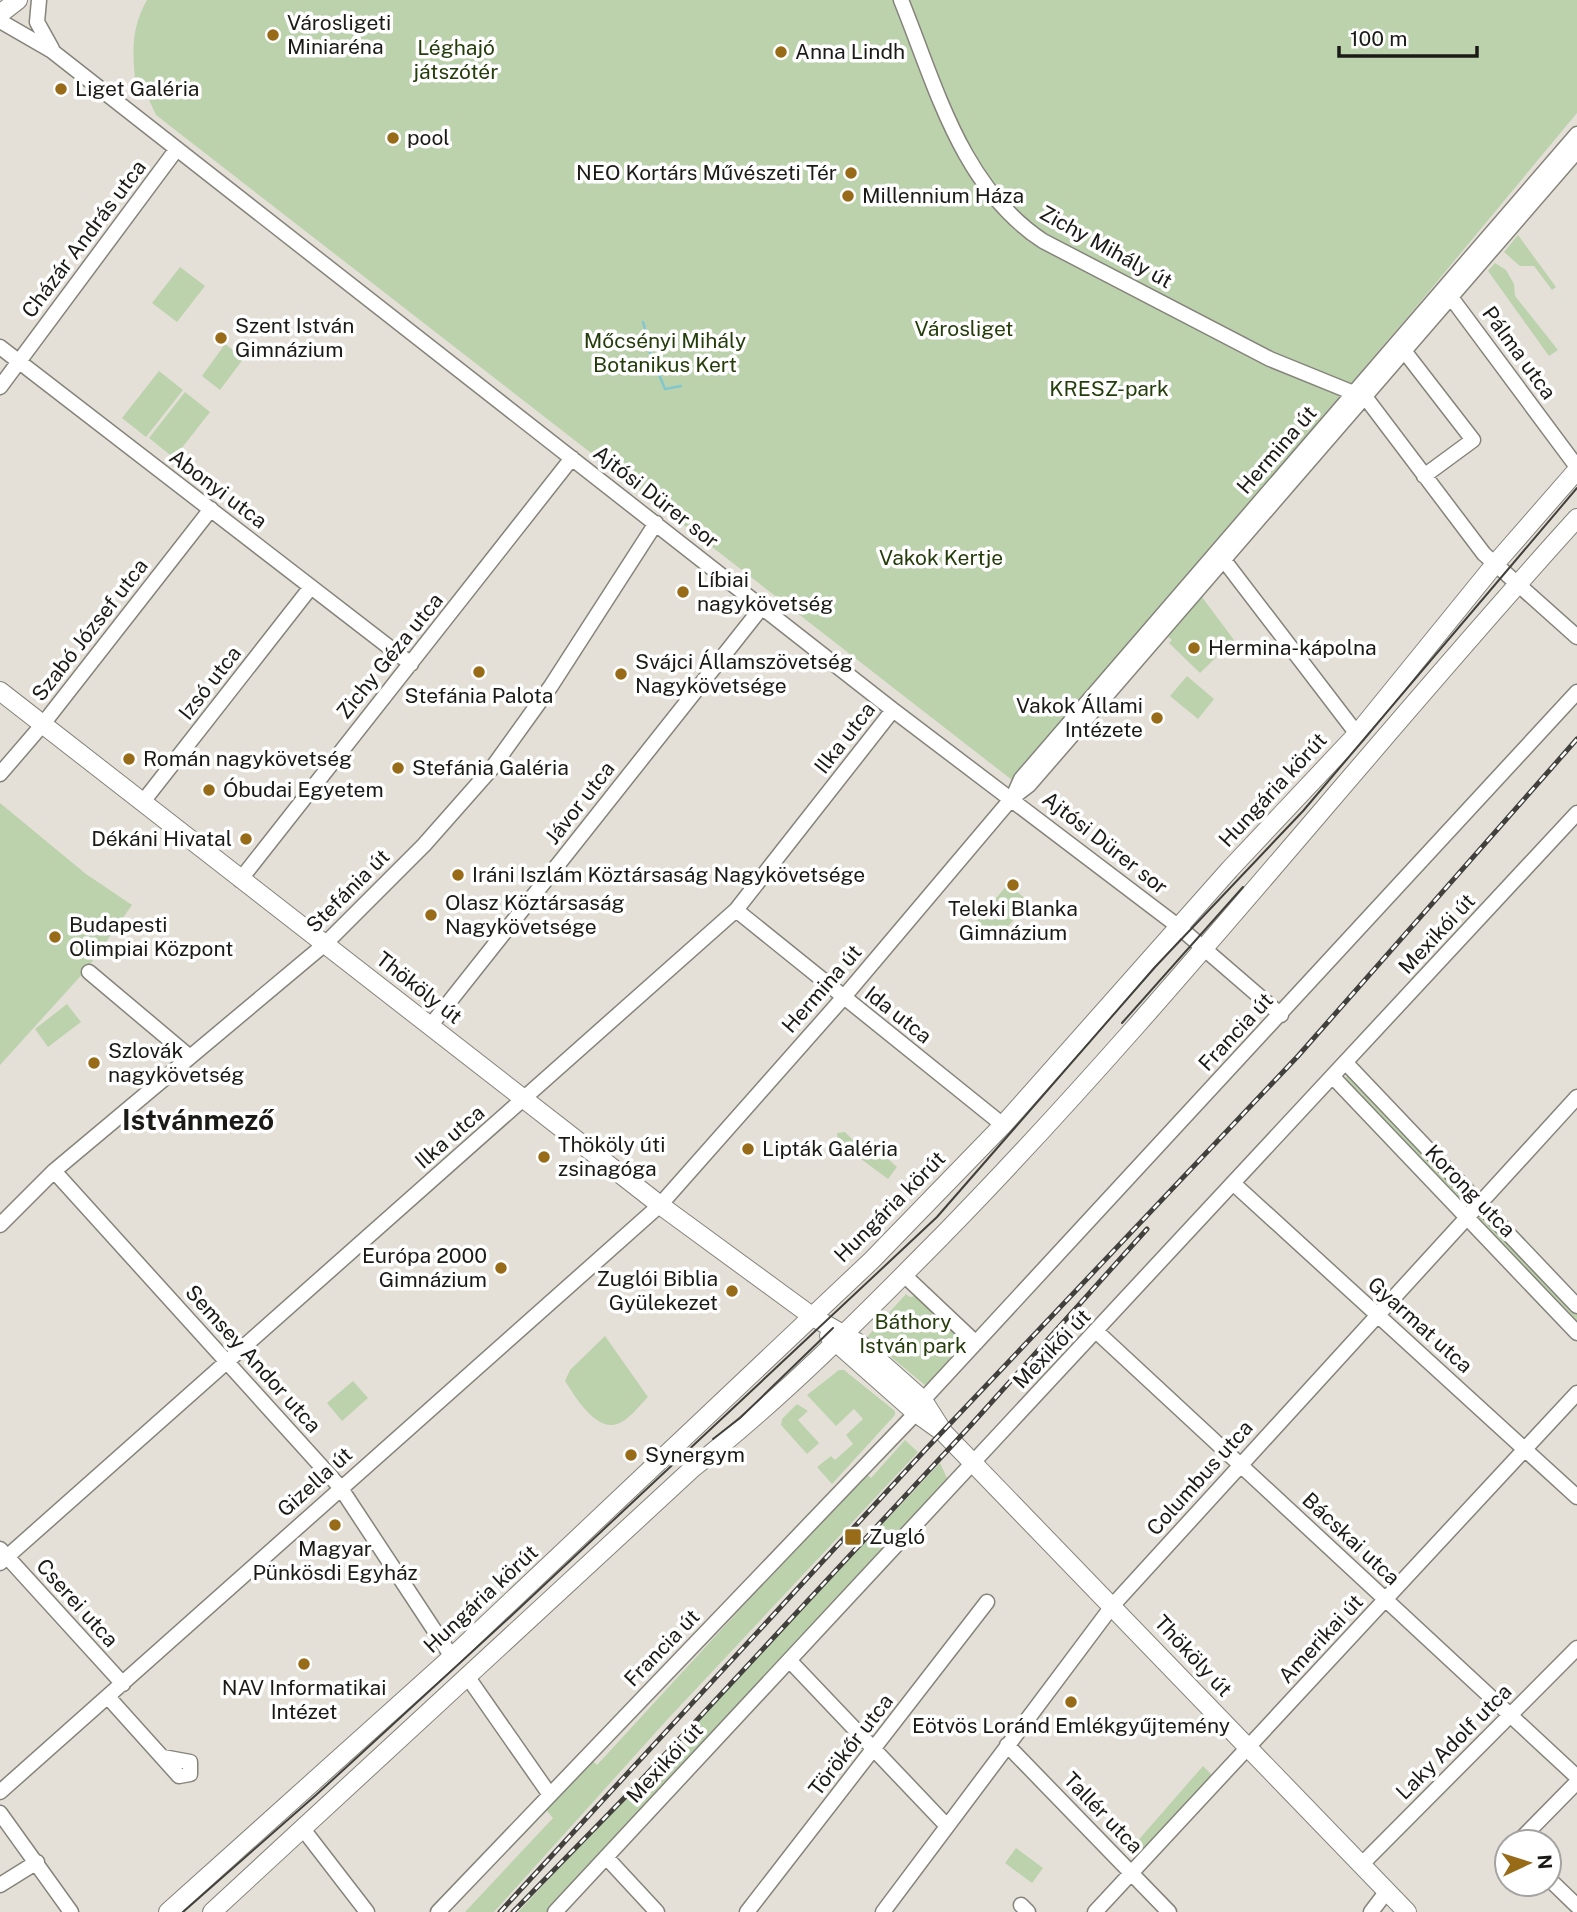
<svg xmlns="http://www.w3.org/2000/svg" width="1577" height="1912" viewBox="0 0 1577 1912" font-family="'Public Sans',sans-serif">
  <style>
    .green { fill: #bcd2ad }
    .lines { fill: none; stroke-linecap: round; stroke-linejoin: round }
    .stream { stroke: #82c7ce; stroke-width: 2.5 }
    .minor-casing { stroke: #86837b; stroke-width: 17 }
    .major-casing { stroke: #86837b; stroke-width: 20 }
    .minor { stroke: #fff; stroke-width: 14 }
    .major { stroke: #fff; stroke-width: 18 }
    .tram { stroke: #42403c; stroke-width: 2 }
    .rail-casing { stroke: #42403c; stroke-width: 5 }
    .rail { stroke: #fff; stroke-width: 2.5; stroke-dasharray: 8; stroke-linecap: butt }
    .poi-dot { fill: #986b19; stroke: #fff; stroke-width: 2.5 }
    .labels { text-anchor: middle; stroke-width: 7; stroke-linejoin: round; paint-order: stroke }
    .poi-label { font-size: 21px; fill: #1b1a17; stroke: #fff; text-anchor: start }
    .park-label { font-size: 21px; fill: #253d0b; stroke: #fff }
    .street-label { font-size: 21px; fill: #1b1a17; stroke: #fff }
    .district-label { font-size: 28px; font-weight: bold; fill: #1b1a17; stroke: #fff }
  </style>
  <rect width="100%" height="100%" fill="#e4e0d7"/>
  <!-- green -->
  <path class="green" d="M147,0H1577V113L1411,313L1012,780L156,115L139,78H135C132,48 132,27 147,0Z
    M1518,235L1556,287L1552,290L1534,266H1520L1504,252Z
    M1495,263L1506,270L1514,284L1515,296L1558,350L1549,356L1488,271Z
    M180,267L205,286L177,322L152,303Z
    M225,344L244,358L220,390L202,376Z
    M159,371L183,390L146,437L122,418Z
    M185,392L210,412L174,458L149,438Z
    M1202,597L1234,640L1200,673L1169,643L1172,640L1167,636Z
    M1187,676L1214,699L1198,719L1170,696Z
    M0,803L86,874L132,905L87,969L0,1065Z
    M1008,884L1029,902L997,939L976,922Z
    M67,1004L81,1022L48,1047L35,1029Z
    M1351,1072L1577,1311V1328L1341,1082Z
    M845,1132L854,1141L875,1140L879,1151L897,1167L888,1179L838,1142L837,1133Z
    M906,1294L910,1297L916,1296L965,1342L926,1386L867,1337Z
    M605,1336L648,1397C640,1405 626,1424 613,1425C593,1427 574,1395 565,1381L570,1370Z
    M839,1370H844L895,1411V1415L832,1484L817,1467L831,1456L835,1460L853,1444L846,1435L863,1419L854,1409L836,1426L807,1395Z
    M353,1381L368,1398L342,1421L327,1403Z
    M797,1404L808,1411L798,1420L819,1443L807,1454L781,1425L782,1419Z
    M905,1440L918,1452L666,1721L494,1912H465L553,1818L546,1810L591,1759L597,1765L833,1508L866,1474L871,1478Z
    M940,1463L948,1480L547,1912H518Z
    M1203,1766L1212,1775L1136,1859L1128,1852Z
    M1016,1848L1043,1868L1032,1883L1005,1863Z"/>
  <g class="lines">
    <!-- stream -->
    <path class="stream" d="M643,322L648,339L646,343L665,389L681,386"/>
    <!-- minor casing -->
    <g class="minor-casing">
      <path id="minor" d="M39,0L37,22L52,49
        M901,0C936,86 961,187 1043,241L1270,359L1366,398L1484,554L1577,637
        M0,21L52,51L893,710L1179,927L1281,1015
        M1447,292L1577,467
        M0,347L411,664
        M1405,352L1473,440L1424,476
        M0,387L176,150
        M1220,555L1357,734
        M0,774L43,724L211,509
        M1013,797L1021,779L1577,134
        M142,803L311,587
        M240,880L572,458
        M736,910L1003,1125
        M89,972L190,1057
        M431,1025L762,607
        M1346,1063L1577,1306
        M1333,1077L1577,1333
        M54,1171L340,1487L452,1657
        M1234,1184L1577,1497
        M0,1225L54,1171L325,944L424,845L492,768L551,686L656,523
        M904,1275L976,1343
        M1097,1332L1577,1777
        M923,1400L1577,692
        M0,1549L123,1684
        M0,1563L736,910L893,710
        M790,1661L946,1825
        M467,1676L550,1795
        M108,1697L179,1776L190,1774V1762L163,1757
        M1007,1745L1169,1912
        M0,1792L660,1205L843,998L1012,798L1029,785L1577,151
        M0,1813L71,1912
        M303,1829L367,1912
        M1518,1842L1577,1782
        M606,1857L657,1912
        M1361,1865L1577,1648
        M1549,1879L1577,1906
        M0,1885L37,1862
        M1021,1905L1028,1912
        M438,1912L916,1413
        M555,1912L1577,813
        M747,1912L987,1602
        M883,1912L1113,1605L1577,1097
        M1095,1912L1577,1393
        M1371,1912L1387,1891"/>
    </g>
    <!-- major casing -->
    <g class="major-casing">
      <path id="major" d="M0,14L18,0
        M0,691L660,1205L813,1317L860,1344L923,1400L944,1433
        M829,1336L916,1413L944,1433L1407,1912
        M168,1912L452,1657L872,1260L1003,1125L1230,869L1357,734L1495,564L1577,470
        M212,1912L693,1468C782,1398 861,1318 941,1237C1165,1008 1362,755 1577,518"/>
    </g>
    <!-- minor -->
    <use href="#minor" class="minor"/>
    <!-- major -->
    <use href="#major" class="major"/>
    <!-- tram -->
    <path class="tram" d="M1122,1023L1243,887
      M713,1439L740,1418L833,1328
      M183,1912L316,1795L510,1617L937,1217L1155,967L1303,811L1577,488"/>
    <!-- rail casing -->
    <g class="rail-casing">
      <path id="rail" d="M500,1912L926,1449L1298,1056L1577,739
        M513,1912L632,1790L971,1425L1147,1229"/>
    </g>
    <!-- rail -->
    <use href="#rail" class="rail"/>
  </g>
  <!-- markers -->
  <g class="poi-dot">
    <circle cx="273" cy="35" r="7"/>
    <circle cx="781" cy="52" r="7"/>
    <circle cx="61" cy="89" r="7"/>
    <circle cx="393" cy="138" r="7"/>
    <circle cx="851" cy="173" r="7"/>
    <circle cx="848" cy="196" r="7"/>
    <circle cx="221" cy="338" r="7"/>
    <circle cx="683" cy="592" r="7"/>
    <circle cx="1194" cy="648" r="7"/>
    <circle cx="479" cy="672" r="7"/>
    <circle cx="621" cy="674" r="7"/>
    <circle cx="1157" cy="718" r="7"/>
    <circle cx="129" cy="759" r="7"/>
    <circle cx="398" cy="768" r="7"/>
    <circle cx="209" cy="790" r="7"/>
    <circle cx="246" cy="839" r="7"/>
    <circle cx="458" cy="875" r="7"/>
    <circle cx="1013" cy="885" r="7"/>
    <circle cx="431" cy="915" r="7"/>
    <circle cx="55" cy="937" r="7"/>
    <circle cx="94" cy="1063" r="7"/>
    <circle cx="748" cy="1149" r="7"/>
    <circle cx="544" cy="1157" r="7"/>
    <circle cx="501" cy="1268" r="7"/>
    <circle cx="732" cy="1291" r="7"/>
    <circle cx="631" cy="1455" r="7"/>
    <circle cx="335" cy="1525" r="7"/>
    <rect x="844" y="1528" width="18" height="18" rx="3.5"/>
    <circle cx="304" cy="1664" r="7"/>
    <circle cx="1071" cy="1702" r="7"/>
  </g>
  <g class="labels">
    <!-- poi labels -->
    <g class="poi-label">
      <text x="287" y="30">Városligeti<tspan x="287" dy="24">Miniaréna</tspan></text>
      <text x="795" y="59">Anna Lindh</text>
      <text x="75" y="96">Liget Galéria</text>
      <text x="407" y="145">pool</text>
      <text x="837" y="180" text-anchor="end">NEO Kortárs Művészeti Tér</text>
      <text x="862" y="203">Millennium Háza</text>
      <text x="235" y="333">Szent István<tspan x="235" dy="24">Gimnázium</tspan></text>
      <text x="697" y="587">Líbiai<tspan x="697" dy="24">nagykövetség</tspan></text>
      <text x="1208" y="655">Hermina-kápolna</text>
      <text x="635" y="669">Svájci Államszövetség<tspan x="635" dy="24">Nagykövetsége</tspan></text>
      <text x="479" y="703" text-anchor="middle">Stefánia Palota</text>
      <text x="1143" y="713" text-anchor="end">Vakok Állami<tspan x="1143" dy="24">Intézete</tspan></text>
      <text x="143" y="766">Román nagykövetség</text>
      <text x="412" y="775">Stefánia Galéria</text>
      <text x="223" y="797">Óbudai Egyetem</text>
      <text x="232" y="846" text-anchor="end">Dékáni Hivatal</text>
      <text x="472" y="882">Iráni Iszlám Köztársaság Nagykövetsége</text>
      <text x="445" y="910">Olasz Köztársaság<tspan x="445" dy="24">Nagykövetsége</tspan></text>
      <text x="1013" y="916" text-anchor="middle">Teleki Blanka<tspan x="1013" dy="24">Gimnázium</tspan></text>
      <text x="69" y="932">Budapesti<tspan x="69" dy="24">Olimpiai Központ</tspan></text>
      <text x="108" y="1058">Szlovák<tspan x="108" dy="24">nagykövetség</tspan></text>
      <text x="558" y="1152">Thököly úti<tspan x="558" dy="24">zsinagóga</tspan></text>
      <text x="762" y="1156">Lipták Galéria</text>
      <text x="487" y="1263" text-anchor="end">Európa 2000<tspan x="487" dy="24">Gimnázium</tspan></text>
      <text x="718" y="1286" text-anchor="end">Zuglói Biblia<tspan x="718" dy="24">Gyülekezet</tspan></text>
      <text x="645" y="1462">Synergym</text>
      <text x="869" y="1544">Zugló</text>
      <text x="335" y="1556" text-anchor="middle">Magyar<tspan x="335" dy="24">Pünkösdi Egyház</tspan></text>
      <text x="304" y="1695" text-anchor="middle">NAV Informatikai<tspan x="304" dy="24">Intézet</tspan></text>
      <text x="1071" y="1733" text-anchor="middle">Eötvös Loránd Emlékgyűjtemény</text>
    </g>
    <!-- park labels -->
    <g class="park-label">
      <text x="456" y="55">Léghajó<tspan x="456" dy="24">játszótér</tspan></text>
      <text x="964" y="336">Városliget</text>
      <text x="665" y="348">Mőcsényi Mihály<tspan x="665" dy="24">Botanikus Kert</tspan></text>
      <text x="1109" y="396">KRESZ-park</text>
      <text x="941" y="565">Vakok Kertje</text>
      <text x="913" y="1329">Báthory<tspan x="913" dy="24">István park</tspan></text>
    </g>
    <!-- street labels -->
    <g class="street-label">
      <text transform="translate(84 239) rotate(-53)" y="7">Cházár András utca</text>
      <text transform="translate(1106 247) rotate(29)" y="7">Zichy Mihály út</text>
      <text transform="translate(1519 353) rotate(54)" y="7">Pálma utca</text>
      <text transform="translate(1277 450) rotate(-49)" y="7">Hermina út</text>
      <text transform="translate(218 489) rotate(37)" y="7">Abonyi utca</text>
      <text transform="translate(656 497) rotate(38)" y="7">Ajtósi Dürer sor</text>
      <text transform="translate(90 630) rotate(-52)" y="7">Szabó József utca</text>
      <text transform="translate(390 656) rotate(-51)" y="7">Zichy Géza utca</text>
      <text transform="translate(210 683) rotate(-52)" y="7">Izsó utca</text>
      <text transform="translate(845 738) rotate(-52)" y="7">Ilka utca</text>
      <text transform="translate(1273 790) rotate(-47)" y="7">Hungária körút</text>
      <text transform="translate(580 803) rotate(-52)" y="7">Jávor utca</text>
      <text transform="translate(1105 843) rotate(38)" y="7">Ajtósi Dürer sor</text>
      <text transform="translate(348 891) rotate(-45)" y="7">Stefánia út</text>
      <text transform="translate(1437 934) rotate(-47)" y="7">Mexikói út</text>
      <text transform="translate(419 988) rotate(38)" y="7">Thököly út</text>
      <text transform="translate(822 989) rotate(-49)" y="7">Hermina út</text>
      <text transform="translate(898 1015) rotate(38)" y="7">Ida utca</text>
      <text transform="translate(1236 1032) rotate(-47)" y="7">Francia út</text>
      <text transform="translate(450 1137) rotate(-41)" y="7">Ilka utca</text>
      <text transform="translate(1470 1191) rotate(46)" y="7">Korong utca</text>
      <text transform="translate(890 1207) rotate(-45)" y="7">Hungária körút</text>
      <text transform="translate(1420 1325) rotate(42)" y="7">Gyarmat utca</text>
      <text transform="translate(1052 1349) rotate(-46)" y="7">Mexikói út</text>
      <text transform="translate(253 1359) rotate(48)" y="7">Semsey Andor utca</text>
      <text transform="translate(1200 1478) rotate(-48)" y="7">Columbus utca</text>
      <text transform="translate(315 1482) rotate(-42)" y="7">Gizella út</text>
      <text transform="translate(1351 1539) rotate(43)" y="7">Bácskai utca</text>
      <text transform="translate(481 1599) rotate(-43)" y="7">Hungária körút</text>
      <text transform="translate(77 1603) rotate(48)" y="7">Cserei utca</text>
      <text transform="translate(1321 1639) rotate(-47)" y="7">Amerikai út</text>
      <text transform="translate(662 1648) rotate(-46)" y="7">Francia út</text>
      <text transform="translate(1193 1656) rotate(47)" y="7">Thököly út</text>
      <text transform="translate(1454 1742) rotate(-45)" y="7">Laky Adolf utca</text>
      <text transform="translate(851 1745) rotate(-52)" y="7">Törökőr utca</text>
      <text transform="translate(665 1763) rotate(-47)" y="7">Mexikói út</text>
      <text transform="translate(1103 1813) rotate(46)" y="7">Tallér utca</text>
    </g>
    <!-- district labels -->
    <g class="district-label">
      <text x="198" y="1130">Istvánmező</text>
    </g>
  </g>
  <!-- north arrow -->
  <g transform="translate(1528 1863) rotate(86)"><circle r="33" fill="#ffffff" stroke="#a4a3a2" stroke-width="2"/>
  <path d="M0-5L12 26L0 18L-12 26Z" fill="#986b19"/>
  <text y="-10" font-size="19" font-weight="bold" text-anchor="middle" fill="#1b1a17">N</text>
  </g>
  <!-- scale -->
  <path d="M1339 46v10h138v-10" fill="none" stroke="#1b1a17" stroke-width="3.5"/>
  <text x="1350" y="46" font-size="21" fill="#1b1a17" stroke="#ffffff" stroke-width="5" paint-order="stroke">100 m</text>
</svg>
